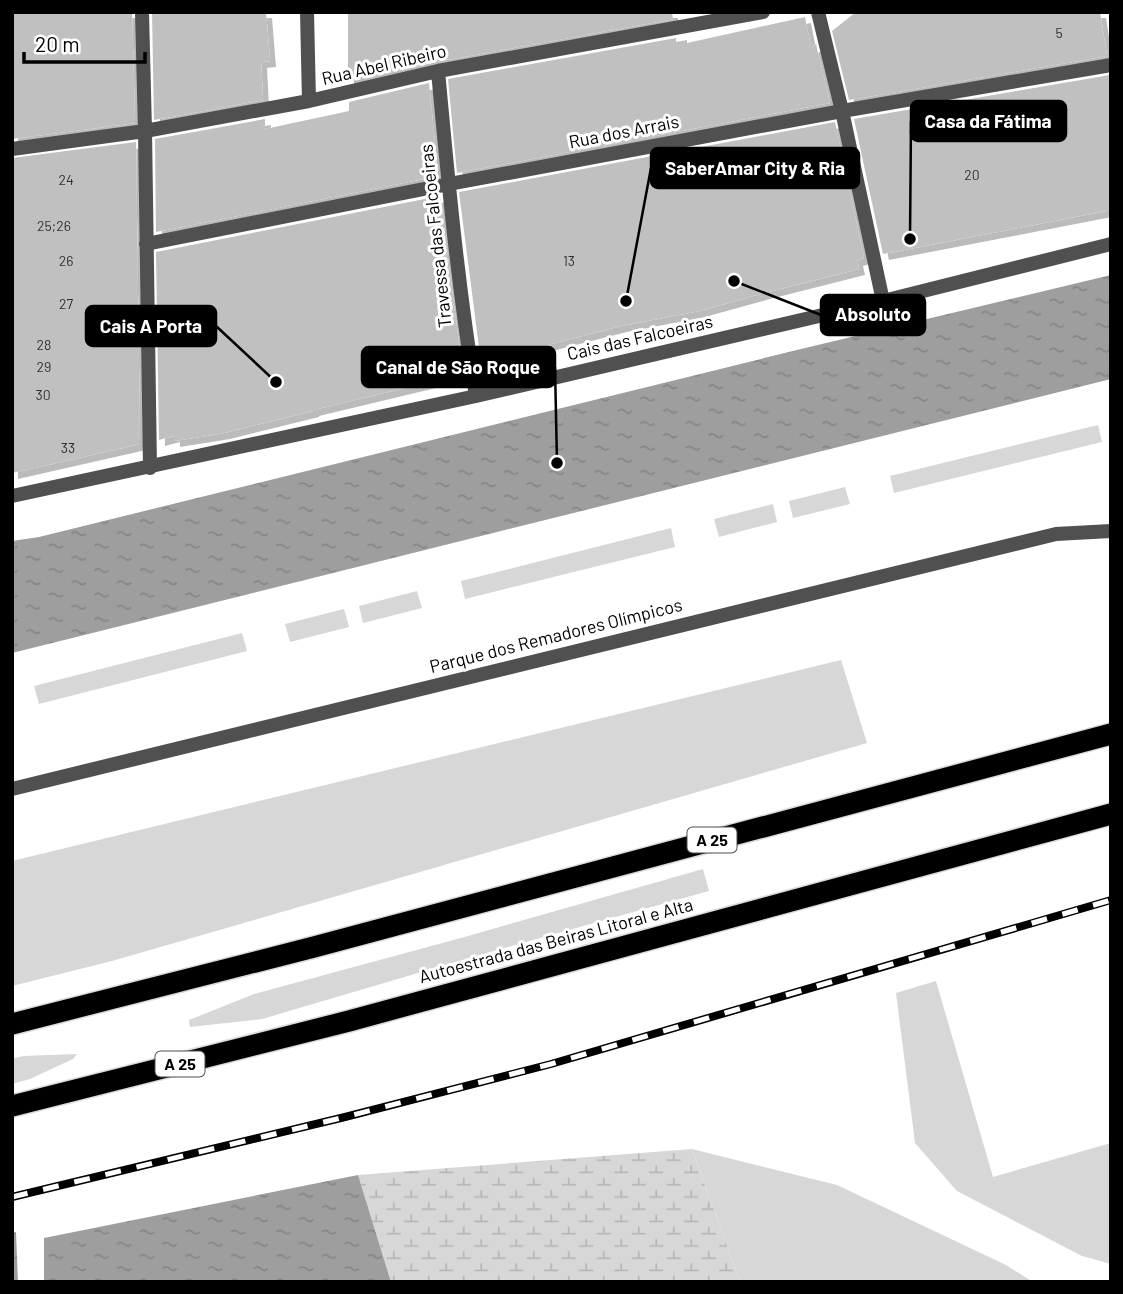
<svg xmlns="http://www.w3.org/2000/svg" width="1123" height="1294" viewBox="0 0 1123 1294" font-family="Barlow,sans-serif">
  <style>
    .green { fill: #d7d7d7 }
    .wetland { fill: url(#wetland-marsh) }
    .water { fill: url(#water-ripples) }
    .building { fill: #c0c0c0; filter: url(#shadow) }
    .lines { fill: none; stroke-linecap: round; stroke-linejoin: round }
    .highway-casing { stroke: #dbdbdb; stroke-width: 24 }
    .street { stroke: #505050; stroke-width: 14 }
    .highway { stroke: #000; stroke-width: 21 }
    .rail-casing { stroke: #000; stroke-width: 8 }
    .rail { stroke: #fff; stroke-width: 5; stroke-dasharray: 16; stroke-linecap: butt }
    .labels { text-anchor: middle; stroke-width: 6; stroke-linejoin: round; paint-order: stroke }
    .number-label { font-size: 14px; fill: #303030 }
    .shield { fill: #fff; stroke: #4c4c4c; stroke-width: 2 }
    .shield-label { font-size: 16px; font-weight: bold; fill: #000 }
    .street-label { font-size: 18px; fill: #000; stroke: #fff }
    .leader { fill: none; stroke: #000; stroke-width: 2.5 }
    .callout-dot { fill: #000; stroke: #fff; stroke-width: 2.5 }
    .callout { fill: #000; stroke: #000; stroke-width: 2.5 }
    .callout-label { font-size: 19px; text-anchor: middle; font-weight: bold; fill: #fff }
  </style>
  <defs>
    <pattern id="wetland-marsh" width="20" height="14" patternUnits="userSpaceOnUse" patternTransform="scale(1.75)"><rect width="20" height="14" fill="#d7d7d7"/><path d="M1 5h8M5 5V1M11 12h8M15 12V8" fill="none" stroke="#b7b7b7"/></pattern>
    <pattern id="water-ripples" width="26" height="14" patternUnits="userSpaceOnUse" patternTransform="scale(1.75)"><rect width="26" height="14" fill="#9e9e9e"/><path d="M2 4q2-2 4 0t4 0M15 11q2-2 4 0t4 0" fill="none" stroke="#868686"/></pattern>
    <filter id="shadow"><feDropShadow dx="6" dy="6" stdDeviation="0" flood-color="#0004"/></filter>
  </defs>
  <rect width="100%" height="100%" fill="#fff"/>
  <!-- green -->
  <path class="green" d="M1098,425L1102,442L894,493L890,476Z
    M845,487L850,504L793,518L789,501Z
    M773,504L777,522L719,537L714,519Z
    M671,528L675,547L465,599L461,581Z
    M417,591L422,608L363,623L359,606Z
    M344,609L349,627L290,642L285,624Z
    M242,633L247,651L39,704L34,686Z
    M841,660L867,743L112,961L12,986V861Z
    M703,869L709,891L469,958L262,1019L190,1027L189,1020L254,994L461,938Z
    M936,981L993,1177L1111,1143V1264L1082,1256L957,1191L915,1143L896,993Z
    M77,1054L73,1059L30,1079L12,1084V1059L23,1056Z
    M692,1149L837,1185L1006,1265L1033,1282H740Z"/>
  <!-- wetland -->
  <path class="wetland" d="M692,1149L740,1282H391L358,1175Z"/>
  <!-- water -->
  <path class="water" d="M1111,275V379L12,653V541L39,537L801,349Z
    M358,1175L391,1282H44V1238Z
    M16,1232L18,1282H12V1233Z"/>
  <!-- building -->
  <path class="building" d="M12,12H132L135,123L12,139Z
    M152,12H266L270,61L261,62L263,100L154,120Z
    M348,12H672L673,19L436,62L348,82Z
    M856,12H1100L1107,56L849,100L832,31Z
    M805,17L811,48L816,44L830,103L457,173L448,79L676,38V42L687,40V43Z
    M1110,75L1111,210L883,254L854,119Z
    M429,83L438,176L156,232L155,139L265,119V129L349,111V102Z
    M835,122L864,258L857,260L859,269L764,293L699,311L621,326L558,342L522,352L523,356L481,363L459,192Z
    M136,142L140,444L12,473V158Z
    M440,196L462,367L455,368V371L434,374L430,382L313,410V411L224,433L174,441V436L159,440L156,252Z"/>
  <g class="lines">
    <!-- highway casing -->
    <g class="highway-casing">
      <path id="highway" d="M12,1024L314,947L1111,734
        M12,1106L349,1021L1111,814"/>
    </g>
    <!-- street -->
    <path class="street" d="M142,12L145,131L150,468
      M307,12L309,101
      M818,12L842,111L883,301
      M438,71C448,180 458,288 476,396
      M12,149L145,131L309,101L438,71L763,12
      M146,244L449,184L842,111L1111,65
      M12,496L476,396L883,301L1111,244
      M12,789L1056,534L1111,531"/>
    <!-- highway -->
    <use href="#highway" class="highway"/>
    <!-- rail casing -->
    <g class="rail-casing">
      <path id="rail" d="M12,1197L345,1117L551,1064L1111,900"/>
    </g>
    <!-- rail -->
    <use href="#rail" class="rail"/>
  </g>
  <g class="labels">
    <!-- number labels -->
    <g class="number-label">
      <text x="1059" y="38">5</text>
      <text x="972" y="180">20</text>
      <text x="66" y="185">24</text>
      <text x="54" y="231">25;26</text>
      <text x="66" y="266">26</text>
      <text x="569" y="266">13</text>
      <text x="66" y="309">27</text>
      <text x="44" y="350">28</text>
      <text x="44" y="372">29</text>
      <text x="43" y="400">30</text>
      <text x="68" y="453">33</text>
    </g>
    <!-- shield labels -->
    <g class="shield">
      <rect x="687.5" y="827.5" width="49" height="25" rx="5"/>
      <rect x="155.5" y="1051.5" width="49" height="25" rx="5"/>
    </g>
    <g class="shield-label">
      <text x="712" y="846">A 25</text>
      <text x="180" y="1070">A 25</text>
    </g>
    <!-- street labels -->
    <g class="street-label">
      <text transform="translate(384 65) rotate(-13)" y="6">Rua Abel Ribeiro</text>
      <text transform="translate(624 132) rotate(-11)" y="6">Rua dos Arrais</text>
      <text transform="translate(436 236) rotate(-96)" y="6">Travessa das Falcoeiras</text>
      <text transform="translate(640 338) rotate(-13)" y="6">Cais das Falcoeiras</text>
      <text transform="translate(556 636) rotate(-14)" y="6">Parque dos Remadores Olímpicos</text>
      <text transform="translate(556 941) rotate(-15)" y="6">Autoestrada das Beiras Litoral e Alta</text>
    </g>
  </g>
  <!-- callouts -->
  <path class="leader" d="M910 239L911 121M626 301L651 168M734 281L821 315M276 382L216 326M557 463L555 367"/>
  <g class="callout-dot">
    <circle cx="910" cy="239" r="7"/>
    <circle cx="626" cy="301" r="7"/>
    <circle cx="734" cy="281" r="7"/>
    <circle cx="276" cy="382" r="7"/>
    <circle cx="557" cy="463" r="7"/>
  </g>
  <g class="callout">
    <rect x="911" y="101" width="155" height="40" rx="7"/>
    <rect x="651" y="148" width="208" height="40" rx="7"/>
    <rect x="821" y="295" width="104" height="40" rx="7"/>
    <rect x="86" y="306" width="130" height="40" rx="7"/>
    <rect x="362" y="347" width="193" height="40" rx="7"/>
  </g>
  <g class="callout-label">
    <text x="988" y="128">Casa da Fátima</text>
    <text x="755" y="175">SaberAmar City &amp; Ria</text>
    <text x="873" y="321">Absoluto</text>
    <text x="151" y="333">Cais A Porta</text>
    <text x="458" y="374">Canal de São Roque</text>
  </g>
  <!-- border -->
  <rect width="1123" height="1294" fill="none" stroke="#000000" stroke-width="28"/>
  <!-- scale -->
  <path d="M24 52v10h121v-10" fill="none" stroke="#000000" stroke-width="3.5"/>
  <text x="35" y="52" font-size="21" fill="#000000" stroke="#ffffff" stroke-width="5" paint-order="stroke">20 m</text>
</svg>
